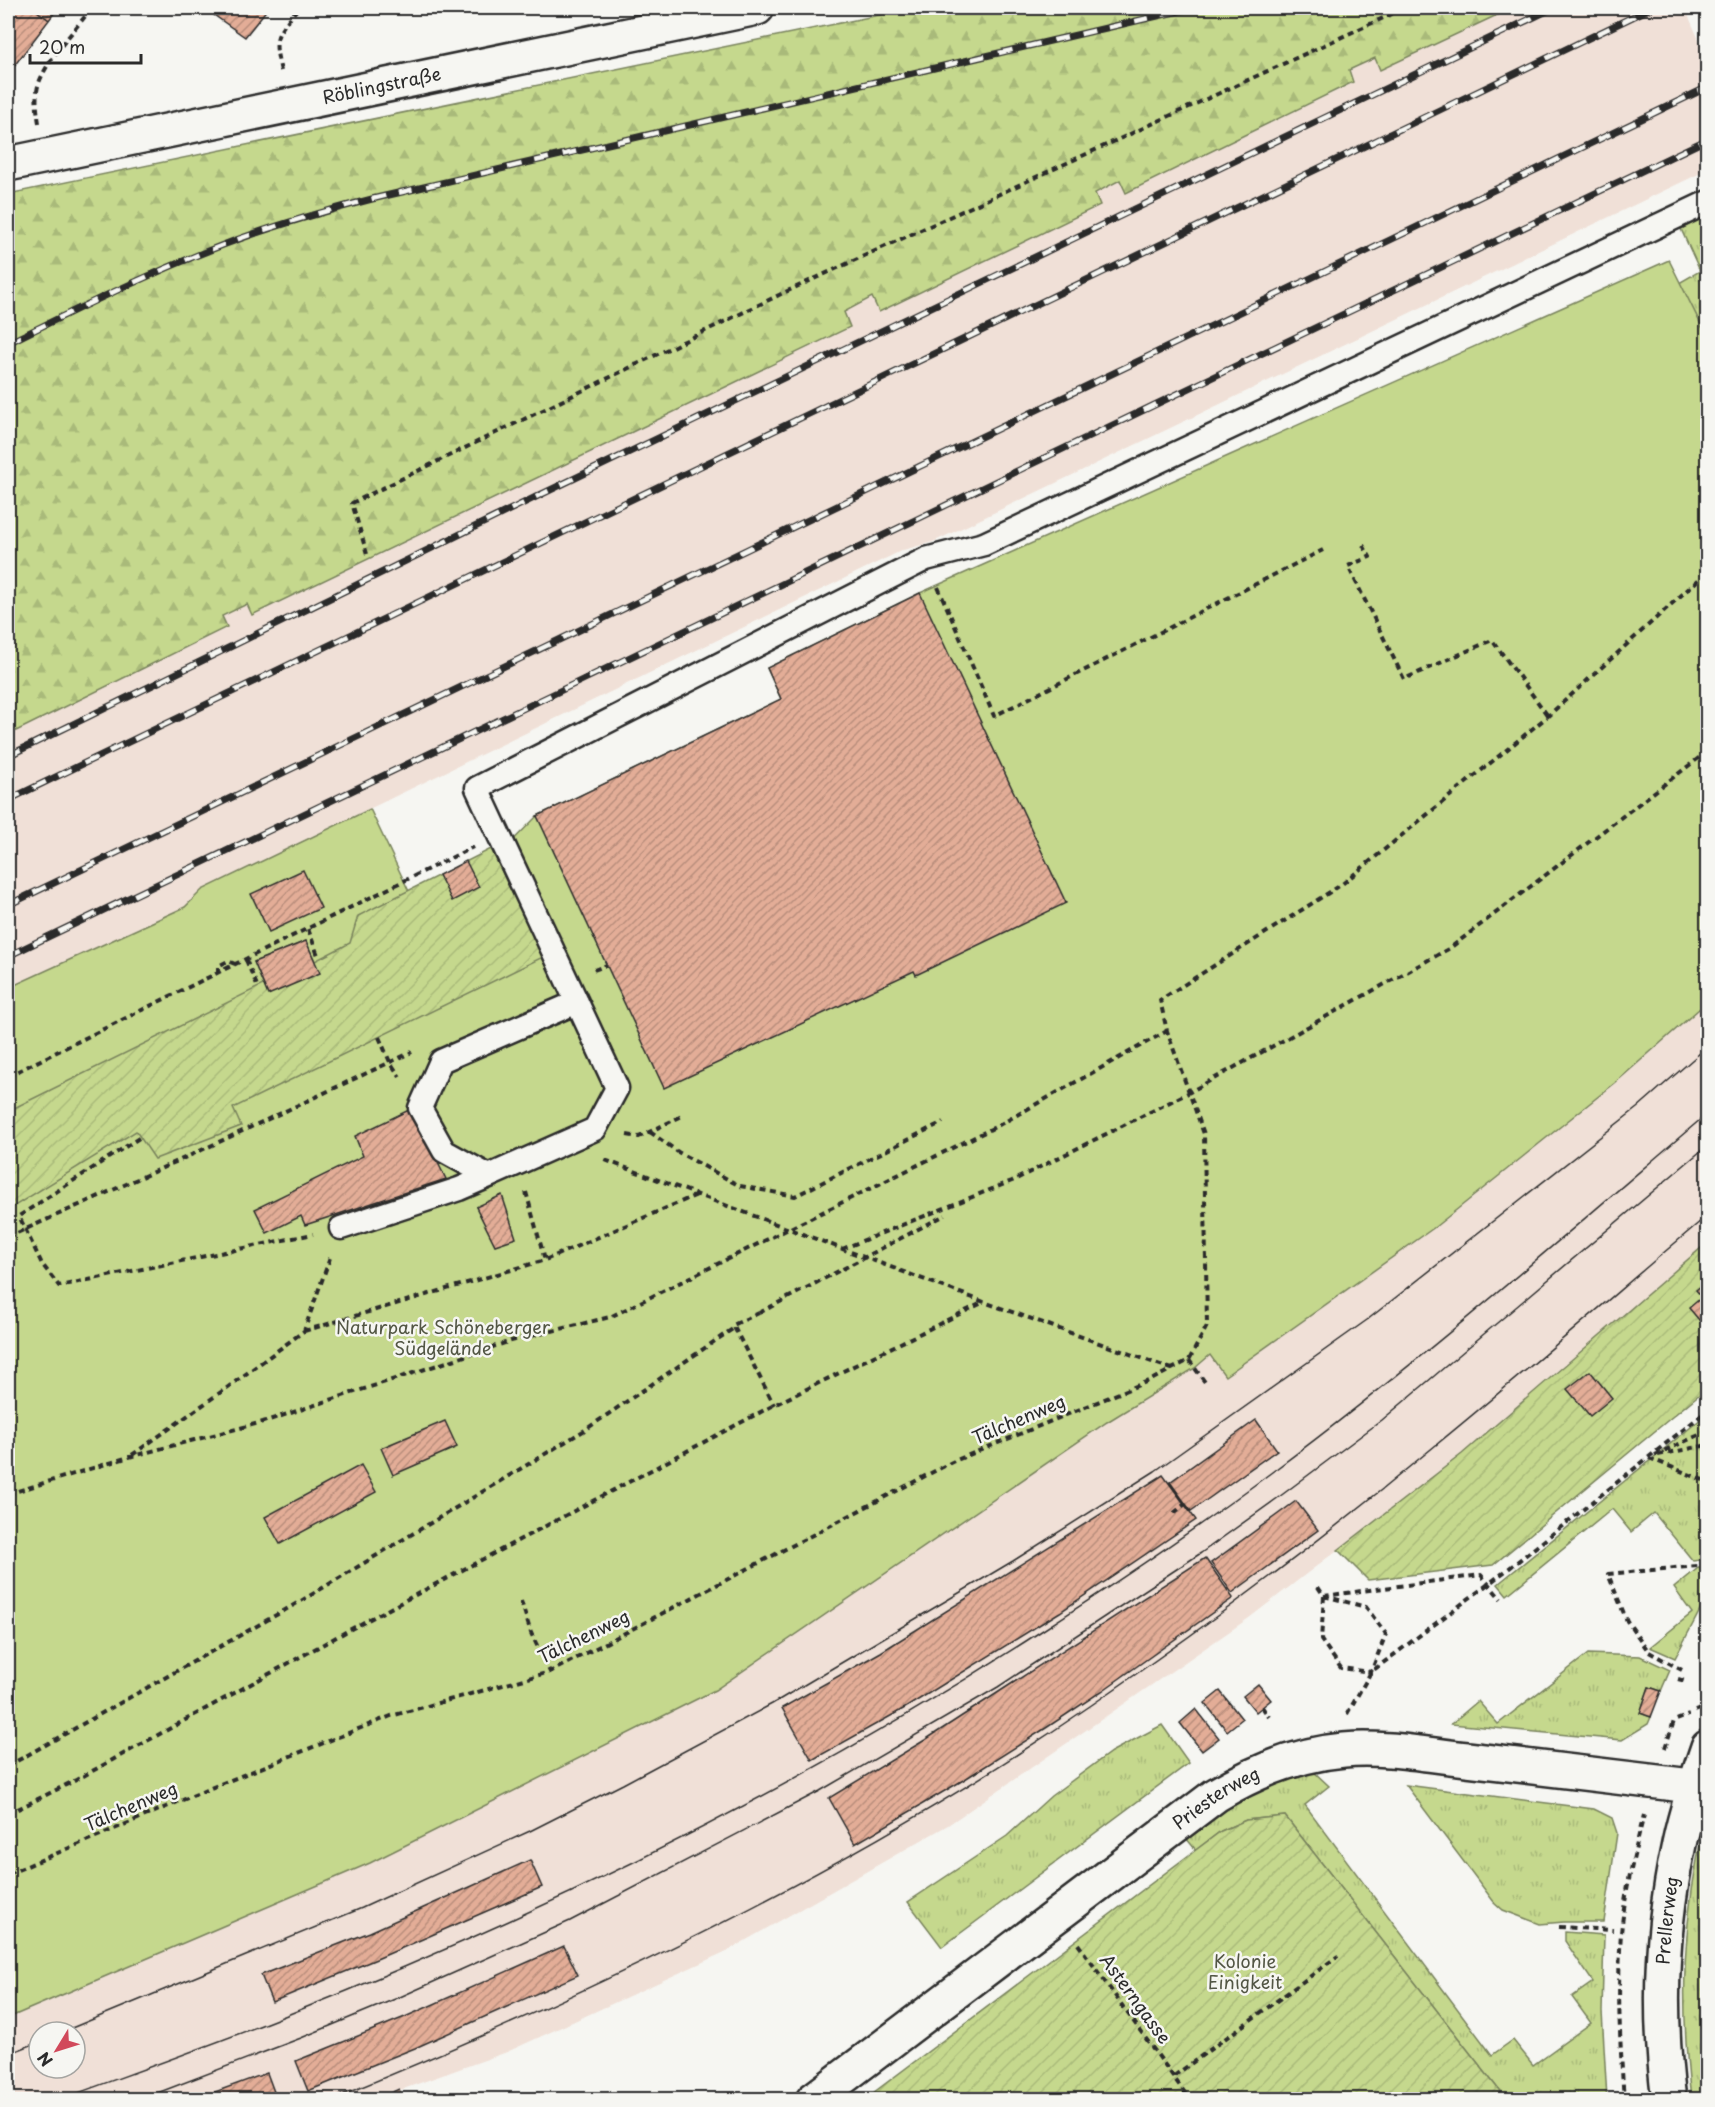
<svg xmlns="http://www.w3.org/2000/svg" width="1715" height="2107" viewBox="0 0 1715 2107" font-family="'Playpen Sans',sans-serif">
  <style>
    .built { fill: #f0e0d7; fill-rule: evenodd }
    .grass { fill: url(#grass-tufts); stroke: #78825c; stroke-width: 1.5 }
    .forest { fill: url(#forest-firs); stroke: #78825c; stroke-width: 1.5 }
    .park { fill: #c5d88d; stroke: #78825c; stroke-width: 1.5 }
    .garden { fill: url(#garden-furrows); stroke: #78825c; stroke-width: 1.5 }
    .building { fill: url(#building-hatch); stroke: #2b2b2b; stroke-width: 1.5 }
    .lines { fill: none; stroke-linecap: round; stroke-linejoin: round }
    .service-casing { stroke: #2b2b2b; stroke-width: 27 }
    .minor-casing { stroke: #2b2b2b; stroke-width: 38 }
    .secondary-casing { stroke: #2b2b2b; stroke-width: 38 }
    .path { stroke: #2b2b2b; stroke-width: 4; stroke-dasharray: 6 4.5; stroke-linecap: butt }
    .service { stroke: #f6f6f2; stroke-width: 22 }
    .minor { stroke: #f6f6f2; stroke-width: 33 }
    .secondary { stroke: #f6f6f2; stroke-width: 33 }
    .tram { stroke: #2b2b2b; stroke-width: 1.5 }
    .rail-casing { stroke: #2b2b2b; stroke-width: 7 }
    .rail { stroke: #f6f6f2; stroke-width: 4.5; stroke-dasharray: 14; stroke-linecap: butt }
    .path-bridge { stroke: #2b2b2b; stroke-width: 4; stroke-dasharray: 6 4.5; stroke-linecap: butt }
    .labels { text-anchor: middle; stroke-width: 5; stroke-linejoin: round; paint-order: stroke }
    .street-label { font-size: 18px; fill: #2b2b2b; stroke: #f6f6f2 }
    .park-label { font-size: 18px; fill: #525644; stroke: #f6f6f2 }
  </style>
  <defs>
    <pattern id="grass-tufts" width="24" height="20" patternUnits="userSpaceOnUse" patternTransform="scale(1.5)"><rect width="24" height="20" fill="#c5d88d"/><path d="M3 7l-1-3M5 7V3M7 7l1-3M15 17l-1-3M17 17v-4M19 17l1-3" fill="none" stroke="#a9ba7a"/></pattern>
    <pattern id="forest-firs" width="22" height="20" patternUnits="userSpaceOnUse" patternTransform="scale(1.5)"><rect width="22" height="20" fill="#c5d88d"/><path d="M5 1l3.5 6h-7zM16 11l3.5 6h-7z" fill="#a9ba7a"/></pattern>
    <pattern id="garden-furrows" width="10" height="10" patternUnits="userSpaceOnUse" patternTransform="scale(1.5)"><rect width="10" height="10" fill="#c5d88d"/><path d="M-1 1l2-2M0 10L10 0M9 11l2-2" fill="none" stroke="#a9ba7a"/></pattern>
    <pattern id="building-hatch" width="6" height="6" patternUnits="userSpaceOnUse" patternTransform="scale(1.5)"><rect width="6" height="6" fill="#e3ad97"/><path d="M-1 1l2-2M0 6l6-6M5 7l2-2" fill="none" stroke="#b88d7b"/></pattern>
  </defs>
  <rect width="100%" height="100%" fill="#f6f6f2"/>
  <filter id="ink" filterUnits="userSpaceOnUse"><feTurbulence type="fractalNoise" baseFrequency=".0167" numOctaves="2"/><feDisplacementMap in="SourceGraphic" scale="12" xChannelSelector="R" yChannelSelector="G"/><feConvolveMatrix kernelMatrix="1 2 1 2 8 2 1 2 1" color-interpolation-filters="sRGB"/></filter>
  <g filter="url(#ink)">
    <!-- built -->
    <path class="built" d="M1512,8H1685L1707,58V170L933,542L903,550L202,890L185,907L8,988V735L226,628L221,616L247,604L253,615L850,327L844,312L873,297L880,312L1100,205L1095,193L1120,180L1126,192L1353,83L1349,71L1375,58L1381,70Z
      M1707,1002V1243L1462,1454L1249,1618L948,1825L727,1951L507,2052L375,2099L8,2100V2018L370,1863L715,1690L1107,1422L1195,1368L1210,1354L1225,1376L1235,1369L1435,1227L1615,1083ZM39,2032H75V2068H39Z"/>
    <!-- grass -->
    <path class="grass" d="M1707,215L1708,330L1704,331L1679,283L1700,271L1681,229Z
      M1707,1414V1559L1693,1561L1654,1513L1631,1532L1612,1509L1507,1595L1498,1584Z
      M1698,1568L1707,1569V1597L1675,1658L1650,1647L1692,1613L1674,1588Z
      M1588,1654L1640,1656L1670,1670L1661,1691L1649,1687L1640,1713L1651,1717L1648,1724L1622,1740L1451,1724L1478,1701L1498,1724Z
      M1162,1725L1189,1763L942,1947L908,1902L1007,1836L1051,1796L1111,1752Z
      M1314,1772L1329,1786L1305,1805L1492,2055L1513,2040L1533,2065L1591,2023L1572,1997L1593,1982L1565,1941V1932L1604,1935L1602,2012L1607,2099H1506L1285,1816L1246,1820L1221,1831L1196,1850L1185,1837L1242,1797L1285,1779Z
      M1406,1785L1594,1809L1612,1818L1617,1833L1604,1922H1564L1540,1924L1503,1910L1494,1902Z
      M1706,1819L1708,1923L1704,1982V2036L1707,2099H1691C1680,2003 1682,1914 1706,1819Z"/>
    <!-- forest -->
    <path class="forest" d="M913,8H1512L1380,70L1375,58L1349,70L1353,82L1126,193L1120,180L1095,193L1100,205L879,312L872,297L844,312L850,327L252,615L247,604L222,616L227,627L8,735V194Z"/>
    <!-- park -->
    <path class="park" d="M1669,260L1708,339L1707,1002L1615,1083L1435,1227L1235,1369L1225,1376L1210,1355L1195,1368L1107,1422L715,1690L370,1863L8,2018V988L185,907L202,890L370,809L415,904L479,875L537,816L781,699L767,668L920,593Z"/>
    <!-- garden -->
    <path class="garden" d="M491,849L543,957L233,1108L241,1126L155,1159L136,1131L8,1210V1111L263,985L254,962L306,941L315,961L350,943L358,916Z
      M1707,1243V1388L1493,1565L1368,1580L1338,1550L1462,1454Z
      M1285,1816L1506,2099H865L1221,1831L1246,1820Z"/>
    <!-- building -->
    <path class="building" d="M8,8H33L49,20L8,74Z
      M33,8H58L49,20Z
      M204,8H268L245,37Z
      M920,593L1066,903L916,975L914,971L664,1088L537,816L781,699L767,668Z
      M466,861L479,887L452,901L439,875Z
      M303,870L321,908L269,932L251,894Z
      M306,941L320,973L268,995L254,962Z
      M411,1109L446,1179L305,1225L301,1216L267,1233L255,1209L363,1156L355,1136Z
      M502,1195L516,1238L495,1245L476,1207Z
      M1708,1280V1325L1705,1327L1689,1308L1702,1297L1696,1290Z
      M1590,1371L1612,1398L1590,1416L1567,1389Z
      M1256,1420L1277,1450L1191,1511L1170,1482Z
      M445,1421L457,1447L393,1475L381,1448Z
      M361,1465L376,1492L280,1544L265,1517Z
      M1163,1475L1196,1520L1060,1612L905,1708L812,1760L782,1708L881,1652Z
      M1296,1501L1318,1530L1232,1593L1211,1563Z
      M1205,1558L1233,1598L1102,1691L1046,1728L965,1779L855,1844L829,1798L925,1740Z
      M1258,1684L1271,1700L1256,1712L1243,1696Z
      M1649,1687L1661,1691L1651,1717L1640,1713Z
      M1220,1691L1242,1719L1227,1731L1205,1703Z
      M1196,1709L1219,1738L1202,1751L1180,1723Z
      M530,1860L542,1887L379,1958L272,2002L261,1975L370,1932Z
      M564,1946L578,1975L415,2048L308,2091L296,2061L405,2017Z
      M267,2073L277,2100H193Z
      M399,2089L403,2100H375Z"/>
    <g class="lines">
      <!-- service casing -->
      <g class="service-casing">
        <path id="service" d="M577,1002L441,1061L420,1108L444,1151L489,1176L595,1129L617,1088L477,788L926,559L984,544L1708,202
          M341,1228L459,1189L489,1176"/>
      </g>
      <!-- minor casing -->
      <g class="minor-casing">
        <g id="minor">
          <path id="s1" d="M8,164L757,8"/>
          <path id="s2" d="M813,2100L1216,1795C1256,1771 1297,1754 1344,1750C1382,1746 1429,1755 1467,1759C1547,1768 1627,1778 1708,1788"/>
        </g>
      </g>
      <!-- secondary casing -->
      <g class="secondary-casing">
        <g id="secondary">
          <path id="s3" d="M1669,2100C1658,2015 1661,1927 1679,1844C1686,1811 1697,1779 1708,1747"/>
        </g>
      </g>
      <!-- path -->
      <path class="path" d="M538,8L541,17
        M281,71C272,35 276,36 298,8
        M39,123C37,110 35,99 38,86C44,63 77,27 92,8
        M1363,545L1370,557L1348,566L1404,679L1492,640L1548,716
        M367,554L352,503L779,295L1405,8
        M938,587L994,716L1323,550
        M308,929L319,958
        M246,960L258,988
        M594,970L607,965
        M218,973V966L228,961L235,964
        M379,1037L390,1062L400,1077
        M8,1076L473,847
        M650,1132L678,1152L740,1186L795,1196L943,1122
        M627,1135L639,1137L684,1115
        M139,1138L19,1216L42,1264L59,1286L313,1234
        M605,1160L984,1302L1172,1369
        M526,1192L545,1260
        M8,1237L191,1155L412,1052
        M842,1249L1012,1181L1188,1093L1450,948L1708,751
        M759,1313L733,1325L774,1405
        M304,1331L545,1260L699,1194
        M1189,1360L1207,1385
        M132,1455L231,1385L304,1331L331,1255
        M1655,1455L1708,1431
        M1658,1455L1708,1445
        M1649,1458L1708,1482
        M8,1494L129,1457L263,1422L511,1341L610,1317L999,1125L1167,1031
        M1174,1513L1185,1504
        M1318,1587L1324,1596L1481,1575L1501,1599
        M1324,1596L1366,1607L1386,1634L1371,1672L1341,1668L1321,1640Z
        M521,1601L531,1633L550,1672
        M1682,1670L1649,1652L1627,1621L1608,1574L1708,1565
        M1678,1679L1685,1681
        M1262,1707L1269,1717
        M1695,1711L1708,1706
        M1347,1714L1371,1672L1507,1570L1708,1410
        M1665,1748L1674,1721L1689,1715
        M8,1766L301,1601L585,1430L734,1328
        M8,1814L76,1780L351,1629L774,1405L984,1302
        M8,1874L218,1785L391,1716L550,1672L952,1462L1153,1379L1189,1360L1207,1326L1204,1134L1167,1031L1160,1000L1341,885L1548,716L1708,571
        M1559,1927L1613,1930
        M1078,1944L1190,2100
        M1174,2076L1338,1956
        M1624,2100C1620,2044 1617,1988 1621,1933C1625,1893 1634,1853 1644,1815"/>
      <!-- service -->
      <use href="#service" class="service"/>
      <!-- minor -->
      <use href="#minor" class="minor"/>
      <!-- secondary -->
      <use href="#secondary" class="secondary"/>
      <!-- tram -->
      <path class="tram" d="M62,2032L362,1908L530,1831L623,1784L772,1704L1013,1561L1155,1471L1367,1320L1637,1108L1708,1046
        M8,2054L39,2042
        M59,2100C135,2072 212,2045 287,2015C548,1912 805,1785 1040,1632C1119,1581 1197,1528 1272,1472C1423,1360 1565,1235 1708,1113
        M139,2100L301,2038L400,1997L570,1921L820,1791L998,1687L1201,1553L1279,1497L1382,1420L1708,1145
        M330,2100C595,1992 857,1867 1093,1704C1211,1623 1326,1537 1436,1445C1528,1370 1617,1292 1708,1215"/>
      <!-- rail casing -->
      <g class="rail-casing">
        <path id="rail" d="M8,343C79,308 150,273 223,245C272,226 322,212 372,199L1192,8
          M8,756L542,494L1553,8
          M8,800L1651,8
          M8,905L1708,87
          M8,956L1708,139"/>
      </g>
      <!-- rail -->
      <use href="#rail" class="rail"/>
      <!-- path-bridge -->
      <path class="path-bridge" d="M759,1313L945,1215"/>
    </g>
  </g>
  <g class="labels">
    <!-- street labels -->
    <g class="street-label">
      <text dy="6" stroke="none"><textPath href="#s1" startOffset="382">Röblingstraße</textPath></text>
      <text transform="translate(1019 1420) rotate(-23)" y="6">Tälchenweg</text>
      <text transform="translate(584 1637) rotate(-26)" y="6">Tälchenweg</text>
      <text dy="6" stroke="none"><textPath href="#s2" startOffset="504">Priesterweg</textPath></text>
      <text transform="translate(131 1807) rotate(-23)" y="6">Tälchenweg</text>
      <text dy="6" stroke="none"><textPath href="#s3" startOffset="180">Prellerweg</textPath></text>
      <text transform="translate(1135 1999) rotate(54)" y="6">Asterngasse</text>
    </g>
    <!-- park labels -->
    <g class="park-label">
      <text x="443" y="1334">Naturpark Schöneberger<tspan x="443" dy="21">Südgelände</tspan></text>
      <text x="1245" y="1968">Kolonie<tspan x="1245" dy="21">Einigkeit</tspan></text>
    </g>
  </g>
  <!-- margin -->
  <rect width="1715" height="2107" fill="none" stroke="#f6f6f2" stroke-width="30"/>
  <rect x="15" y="15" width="1685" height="2077" fill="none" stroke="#2b2b2b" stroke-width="2" filter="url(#ink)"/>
  <!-- north arrow -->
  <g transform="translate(57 2050) rotate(232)"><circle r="28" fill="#f6f6f2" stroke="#a5a5a2" stroke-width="1.5"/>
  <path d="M0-4.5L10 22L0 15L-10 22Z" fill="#d1495b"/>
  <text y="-9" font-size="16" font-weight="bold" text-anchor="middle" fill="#2b2b2b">N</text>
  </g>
  <!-- scale -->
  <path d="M30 54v9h111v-9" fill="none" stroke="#2b2b2b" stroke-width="3"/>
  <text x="39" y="54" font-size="18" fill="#2b2b2b" stroke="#f6f6f2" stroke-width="4.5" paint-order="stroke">20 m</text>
</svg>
